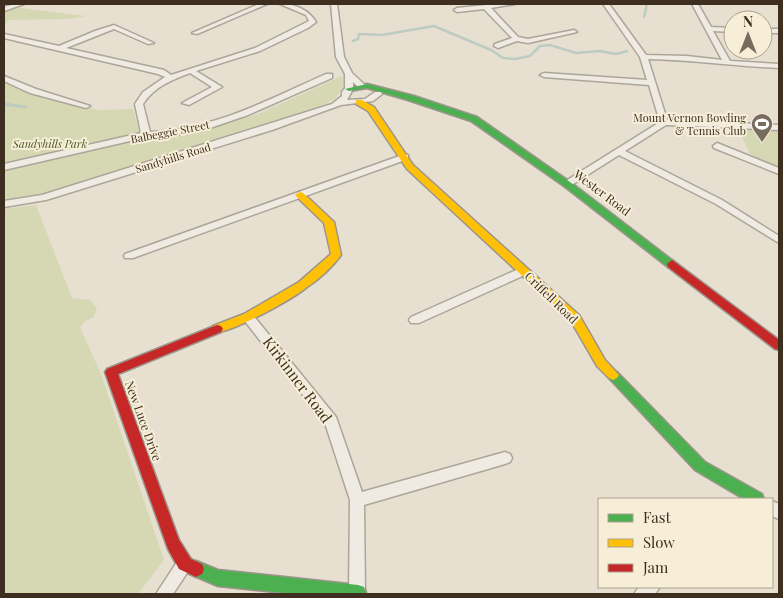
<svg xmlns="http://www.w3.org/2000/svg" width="783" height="598" viewBox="0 0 783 598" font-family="'Playfair Display',serif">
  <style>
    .green { fill: #d6d7b3 }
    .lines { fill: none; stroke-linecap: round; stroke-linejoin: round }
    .stream-far1 { stroke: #bcccc2; stroke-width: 2.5 }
    .stream { stroke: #bcccc2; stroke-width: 3 }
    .street-casing { stroke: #ada599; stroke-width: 3 }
    .fast-casing { stroke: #9c958a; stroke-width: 3 }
    .slow-casing { stroke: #9c958a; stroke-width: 3 }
    .jam-casing { stroke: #9c958a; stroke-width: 3 }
    .street { fill: #efebe3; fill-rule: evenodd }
    .fast { fill: #4caf50; fill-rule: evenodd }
    .slow { fill: #ffc107; fill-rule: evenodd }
    .jam { fill: #c62828; fill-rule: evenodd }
    .labels { text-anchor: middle; stroke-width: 4; stroke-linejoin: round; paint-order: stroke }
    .far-poi-label { font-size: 11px; fill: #3d2e20; stroke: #f7eed8; text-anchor: end }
    .far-street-label { font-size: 11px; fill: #3d2e20; stroke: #f7eed8 }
    .far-park-label { font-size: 11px; font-style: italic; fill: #4d5a26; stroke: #f7eed8 }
    .street-label { font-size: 12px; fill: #3d2e20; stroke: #f7eed8 }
    .near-street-label { font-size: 15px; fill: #3d2e20; stroke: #f7eed8 }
  </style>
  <rect width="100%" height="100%" fill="#e7e0d1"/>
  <!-- green -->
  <path class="green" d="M20,8L86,16L67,19L9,20L4,26V12Z
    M342,76L344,86L335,99L313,110L42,194L4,200V82L22,90L98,110L133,109L142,142L215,126L258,114Z
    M737,127L779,130V168L751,156Z
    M36,205L72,298L90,300L97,309L93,318L85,321L80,327L101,374L164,560L138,594H4V209Z"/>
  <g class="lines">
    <!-- stream-far1 -->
    <path class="stream-far1" d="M644,17L647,4
      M353,41L358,39L359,34L382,35L434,26L491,50L503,58L515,59L530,56L540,46L550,45L576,53L600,51L616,54L627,51"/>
    <!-- stream -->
    <path class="stream" d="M4,104L25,107"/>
    <!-- street casing -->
    <g class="street-casing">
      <path id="street" d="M15,4H24L4,11V7Z
        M259,4H267L197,34L192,33Z
        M280,4C294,3 309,10 316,22L308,28L260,51L196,71L222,87L189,105L182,103L212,87L190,73C171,80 154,87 143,104L150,132C213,130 270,99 326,74H332V78L248,115L213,127L167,137L143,138L4,170V164L141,133L135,104L143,92L165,77L158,74L4,38V34L59,46L95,31L114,25L154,43L148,44L114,29L66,48L164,70L171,75L255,48L309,21L306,15Z
        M331,4H337L344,57L352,73L366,86L359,88L353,82V89L347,100L365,99L375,92H381L382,94L373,101L341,105L272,130L46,200L4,207V201L42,195L332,104L342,96V92L345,88V74L336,57Z
        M497,4H515L491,8L518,37L528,39L574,30L577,32L528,43L517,41L498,48L494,46L495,44L512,38L484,9L457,12L454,10L457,8Z
        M603,4H609L646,55L687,56L722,60L692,4H698L711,27L733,28V32L713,31L730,61L779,64V68C735,66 692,60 648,59L667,120L779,125V130L666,125L625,151L722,200L779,236V243L716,204L619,155L570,186H564V182L660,122L649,85L544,77L540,75L544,73L647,80L640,57Z
        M763,29H779V33H763Z
        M4,76L36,89L90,106L86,108L30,93L4,81Z
        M717,143L779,168V174L714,148L713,146Z
        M405,154L408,155V159L133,258H125L124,256L125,254Z
        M523,267L528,271L527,274L419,323H411L409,320L411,317Z
        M248,313L252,314L336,417L362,492L505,452L510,454L512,458L510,462L505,464L364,505L365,594H349L350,500L325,423L244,320L242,317L244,314Z
        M772,501L779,504V519L772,516Z
        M185,556L191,559L193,564L173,594H156L179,559Z
        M639,587H660L655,594H634Z"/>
    </g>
    <!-- fast casing -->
    <g class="fast-casing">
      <path id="fast" d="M367,84L414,96L477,117L570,182L677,264L672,268L668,267L564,186L471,121L408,100L367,88L349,91L345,89Z
        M613,370L617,372L705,462L762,494L764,499H744L695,470L609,378L607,375L609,372Z
        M196,561L218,570L358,585L364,587L366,593L295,594L218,586L190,574L188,569L190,564Z"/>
    </g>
    <!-- slow casing -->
    <g class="slow-casing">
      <path id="slow" d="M356,100H362L374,107L413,165L579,315L605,360L619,375L617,378L613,380L609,378L597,366L571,321L407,169L368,111L356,104Z
        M300,192L303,193L334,222L341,255C333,266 319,279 307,287C294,298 227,336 213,332L211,329L213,326L244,314L299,282L331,254L324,223L297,197L295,195Z"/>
    </g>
    <!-- jam casing -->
    <g class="jam-casing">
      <path id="jam" d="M672,260L779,340V350L775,349L668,267L667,264Z
        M217,325L221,326L223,329L221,332L118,374L179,540L191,559L202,564L204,569L202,574L196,577L179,569L168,549L105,372L107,369Z"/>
    </g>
    <!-- street -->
    <use href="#street" class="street"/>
    <!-- fast -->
    <use href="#fast" class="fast"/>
    <!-- slow -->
    <use href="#slow" class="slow"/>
    <!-- jam -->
    <use href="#jam" class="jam"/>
  </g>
  <!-- icons -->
  <defs>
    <g id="stadium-pin" transform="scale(1.125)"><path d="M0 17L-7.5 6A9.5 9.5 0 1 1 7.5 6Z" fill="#786c5e" stroke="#f7eed8"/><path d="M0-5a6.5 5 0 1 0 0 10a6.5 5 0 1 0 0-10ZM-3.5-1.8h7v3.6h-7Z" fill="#fff"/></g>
  </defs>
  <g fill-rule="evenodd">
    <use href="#stadium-pin" x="762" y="124"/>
  </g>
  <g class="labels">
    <!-- far-poi labels -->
    <g class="far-poi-label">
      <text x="746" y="122">Mount Vernon Bowling<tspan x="746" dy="13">&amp; Tennis Club</tspan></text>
    </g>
    <!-- far-street labels -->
    <g class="far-street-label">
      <text transform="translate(170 132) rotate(-11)" y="4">Balbeggie Street</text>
      <text transform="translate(173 158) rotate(-17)" y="4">Sandyhills Road</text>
    </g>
    <!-- far-park labels -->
    <g class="far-park-label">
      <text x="50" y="148">Sandyhills Park</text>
    </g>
    <!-- street labels -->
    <g class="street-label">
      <text transform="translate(602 193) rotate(37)" y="4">Wester Road</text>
      <text transform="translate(551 298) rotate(44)" y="4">Criffell Road</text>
      <text transform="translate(143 421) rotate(70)" y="4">New Luce Drive</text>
    </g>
    <!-- near-street labels -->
    <g class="near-street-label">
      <text transform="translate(297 380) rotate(53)" y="5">Kirkinner Road</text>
    </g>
  </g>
  <!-- border -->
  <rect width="783" height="598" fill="none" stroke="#3d2e20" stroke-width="10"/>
  <!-- legend -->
  <rect x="598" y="498" width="175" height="90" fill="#f7eed8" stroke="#ada18e"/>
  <rect x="608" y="514" width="25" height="8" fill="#4caf50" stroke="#ada18e"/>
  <text x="643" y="523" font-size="15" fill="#3d2e20">Fast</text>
  <rect x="608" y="539" width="25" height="8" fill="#ffc107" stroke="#ada18e"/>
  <text x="643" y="548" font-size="15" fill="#3d2e20">Slow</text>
  <rect x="608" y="564" width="25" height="8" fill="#c62828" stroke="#ada18e"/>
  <text x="643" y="573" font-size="15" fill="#3d2e20">Jam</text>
  <!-- north arrow -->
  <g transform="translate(748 35)"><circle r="24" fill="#f7eed8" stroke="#ada18e"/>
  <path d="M0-4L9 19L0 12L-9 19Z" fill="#786c5e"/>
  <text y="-8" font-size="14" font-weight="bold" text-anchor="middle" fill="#3d2e20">N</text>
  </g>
</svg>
